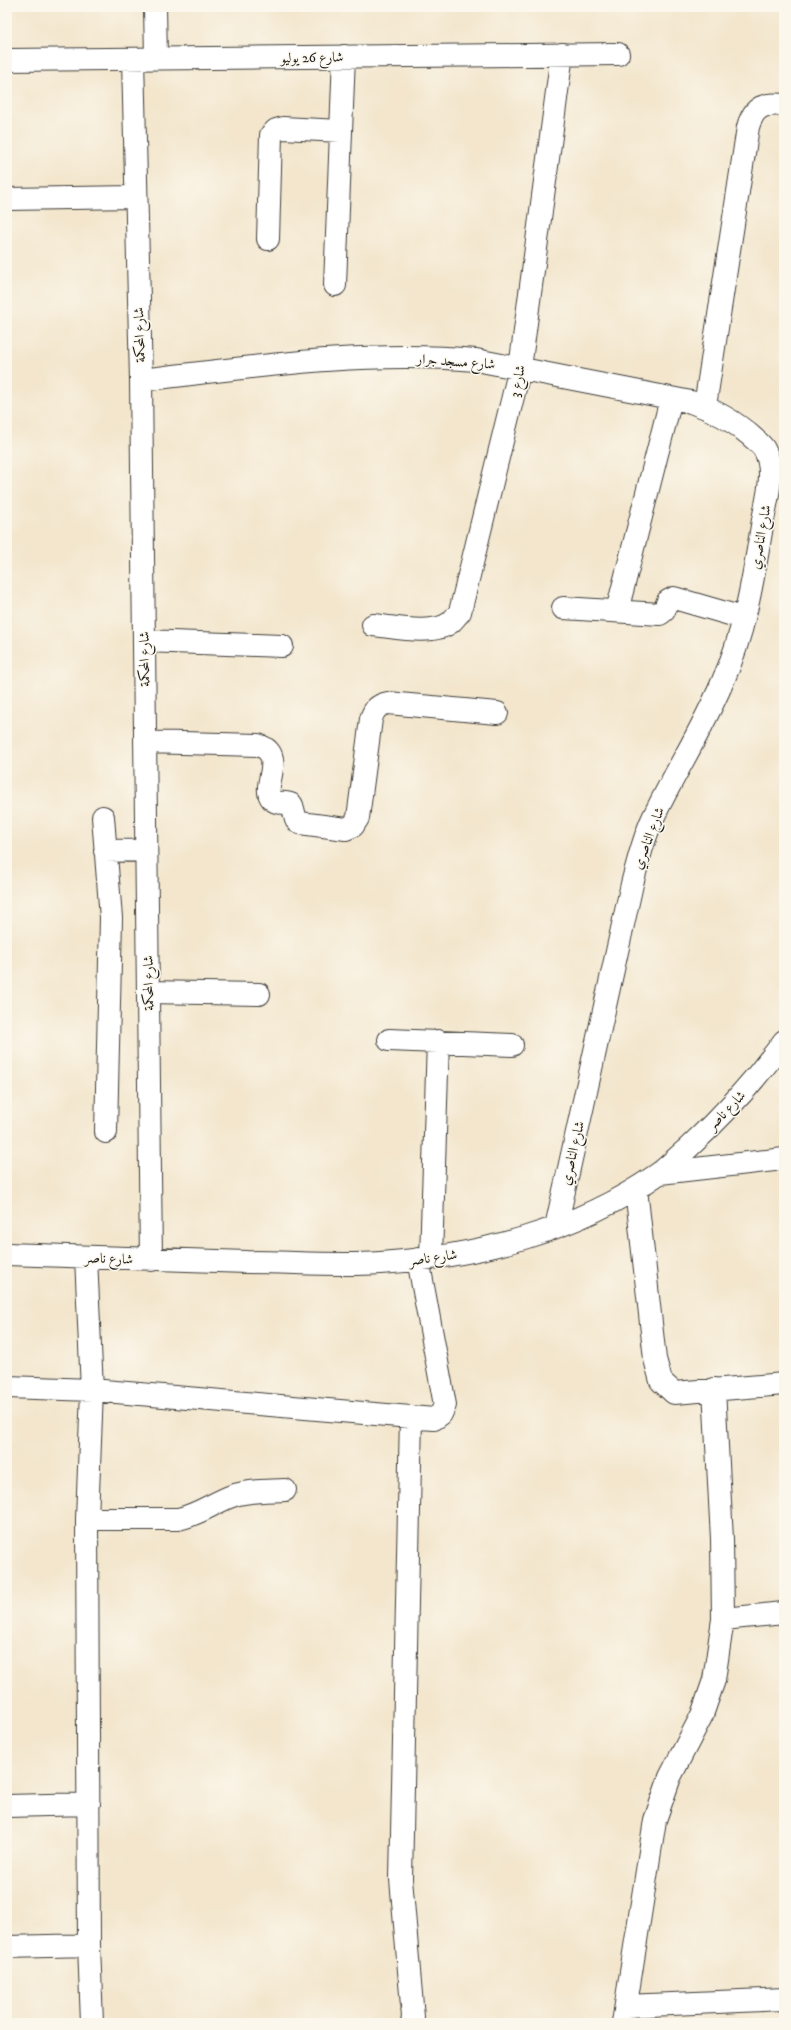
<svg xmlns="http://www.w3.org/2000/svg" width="791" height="2030" viewBox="0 0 791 2030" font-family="'IM FELL DW Pica',Amiri,serif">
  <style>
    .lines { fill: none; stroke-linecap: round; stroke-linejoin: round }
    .minor-casing { stroke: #3c3a37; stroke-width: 24 }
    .minor { stroke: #fff; stroke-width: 22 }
    .labels { text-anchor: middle; stroke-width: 3; stroke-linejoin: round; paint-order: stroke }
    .street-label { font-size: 14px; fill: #1c1c1c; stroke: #fbf7ec }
  </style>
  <rect width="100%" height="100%" fill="#fbf7ec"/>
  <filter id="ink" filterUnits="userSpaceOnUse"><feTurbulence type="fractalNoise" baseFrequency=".025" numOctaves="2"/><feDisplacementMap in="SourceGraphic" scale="8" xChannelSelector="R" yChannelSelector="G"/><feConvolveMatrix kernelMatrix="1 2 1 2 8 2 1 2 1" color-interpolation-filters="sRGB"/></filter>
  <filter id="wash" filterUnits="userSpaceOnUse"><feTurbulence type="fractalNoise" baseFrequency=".012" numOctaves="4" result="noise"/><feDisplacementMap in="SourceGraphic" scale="16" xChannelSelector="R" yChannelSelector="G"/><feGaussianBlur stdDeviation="0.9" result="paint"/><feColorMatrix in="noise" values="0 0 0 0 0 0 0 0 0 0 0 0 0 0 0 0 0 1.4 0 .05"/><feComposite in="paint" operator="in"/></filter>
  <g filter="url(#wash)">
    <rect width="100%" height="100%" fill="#f3e6cd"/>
  </g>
  <g filter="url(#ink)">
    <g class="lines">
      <!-- minor casing -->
      <g class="minor-casing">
        <path id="minor" d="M155,7L156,58
          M133,59L141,380L151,1260
          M7,60L618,54
          M7,199L135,197
          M268,239L271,135L276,130L283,128L340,131
          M335,285L344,56
          M141,380C252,367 364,350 476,360L691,402C714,410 733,420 751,436C755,440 761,444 764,449C776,469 767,498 763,520C754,574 745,633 722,683C702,730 675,772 653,818C643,839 638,862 632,884L556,1227
          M705,406L748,127C754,106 764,103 784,105
          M563,608L660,614L664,611L668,601L674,598L743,618
          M617,611L671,399
          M373,625C394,627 434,636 451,622C454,619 457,615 460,612L520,368L562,54
          M144,641L282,646
          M145,742L258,745C288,755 260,786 272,799C277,805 286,801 292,805L296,820L300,823L346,829L353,826L358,818L371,719C374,709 378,705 388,703L497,713
          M103,817L111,918L106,1132
          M105,851L146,850
          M148,992L259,994
          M389,1040L512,1045
          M660,1173L784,1159
          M636,1189L655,1359L661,1381L674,1393L784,1384
          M7,1254C87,1257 167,1260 247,1262C291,1262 336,1266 380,1263C477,1257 577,1231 658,1174C668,1167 677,1157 687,1149C724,1115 754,1082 784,1041
          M86,1257L92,1390L87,1519L89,1945L92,2023
          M431,1257L438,1041
          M7,1387L92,1390L434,1419L441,1414L445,1405L418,1259
          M411,1417L401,1879L413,2017L412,2023
          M87,1519H178C198,1515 213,1503 232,1496C249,1490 268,1491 285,1490
          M723,1619L784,1613
          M7,1806L89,1804
          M7,1947L89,1945
          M626,2006L784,1999
          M623,2023L655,1820L670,1777L702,1715L714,1680L723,1619L722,1539L714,1389"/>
      </g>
      <!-- minor -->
      <use href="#minor" class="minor"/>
    </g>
  </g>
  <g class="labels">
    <!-- street labels -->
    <g class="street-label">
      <text transform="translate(312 57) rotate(-1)" y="5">شارع 26 يوليو</text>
      <text transform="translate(139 335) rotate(-92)" y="5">شارع المحكمة</text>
      <text transform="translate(456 361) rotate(4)" y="5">شارع مسجد جرار</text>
      <text transform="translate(517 381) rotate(-79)" y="5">شارع 3</text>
      <text transform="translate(760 537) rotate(-80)" y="5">شارع الناصري</text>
      <text transform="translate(144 659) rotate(-91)" y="5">شارع المحكمة</text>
      <text transform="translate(648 838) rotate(-69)" y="5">شارع الناصري</text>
      <text transform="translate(148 983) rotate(-91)" y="5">شارع المحكمة</text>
      <text transform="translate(726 1110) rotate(-46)" y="5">شارع ناصر</text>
      <text transform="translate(572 1153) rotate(-77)" y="5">شارع الناصري</text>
      <text transform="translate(433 1257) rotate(-8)" y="5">شارع ناصر</text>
      <text transform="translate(109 1258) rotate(2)" y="5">شارع ناصر</text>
    </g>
  </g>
  <!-- margin -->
  <rect width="791" height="2030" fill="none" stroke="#fbf7ec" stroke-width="24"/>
</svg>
